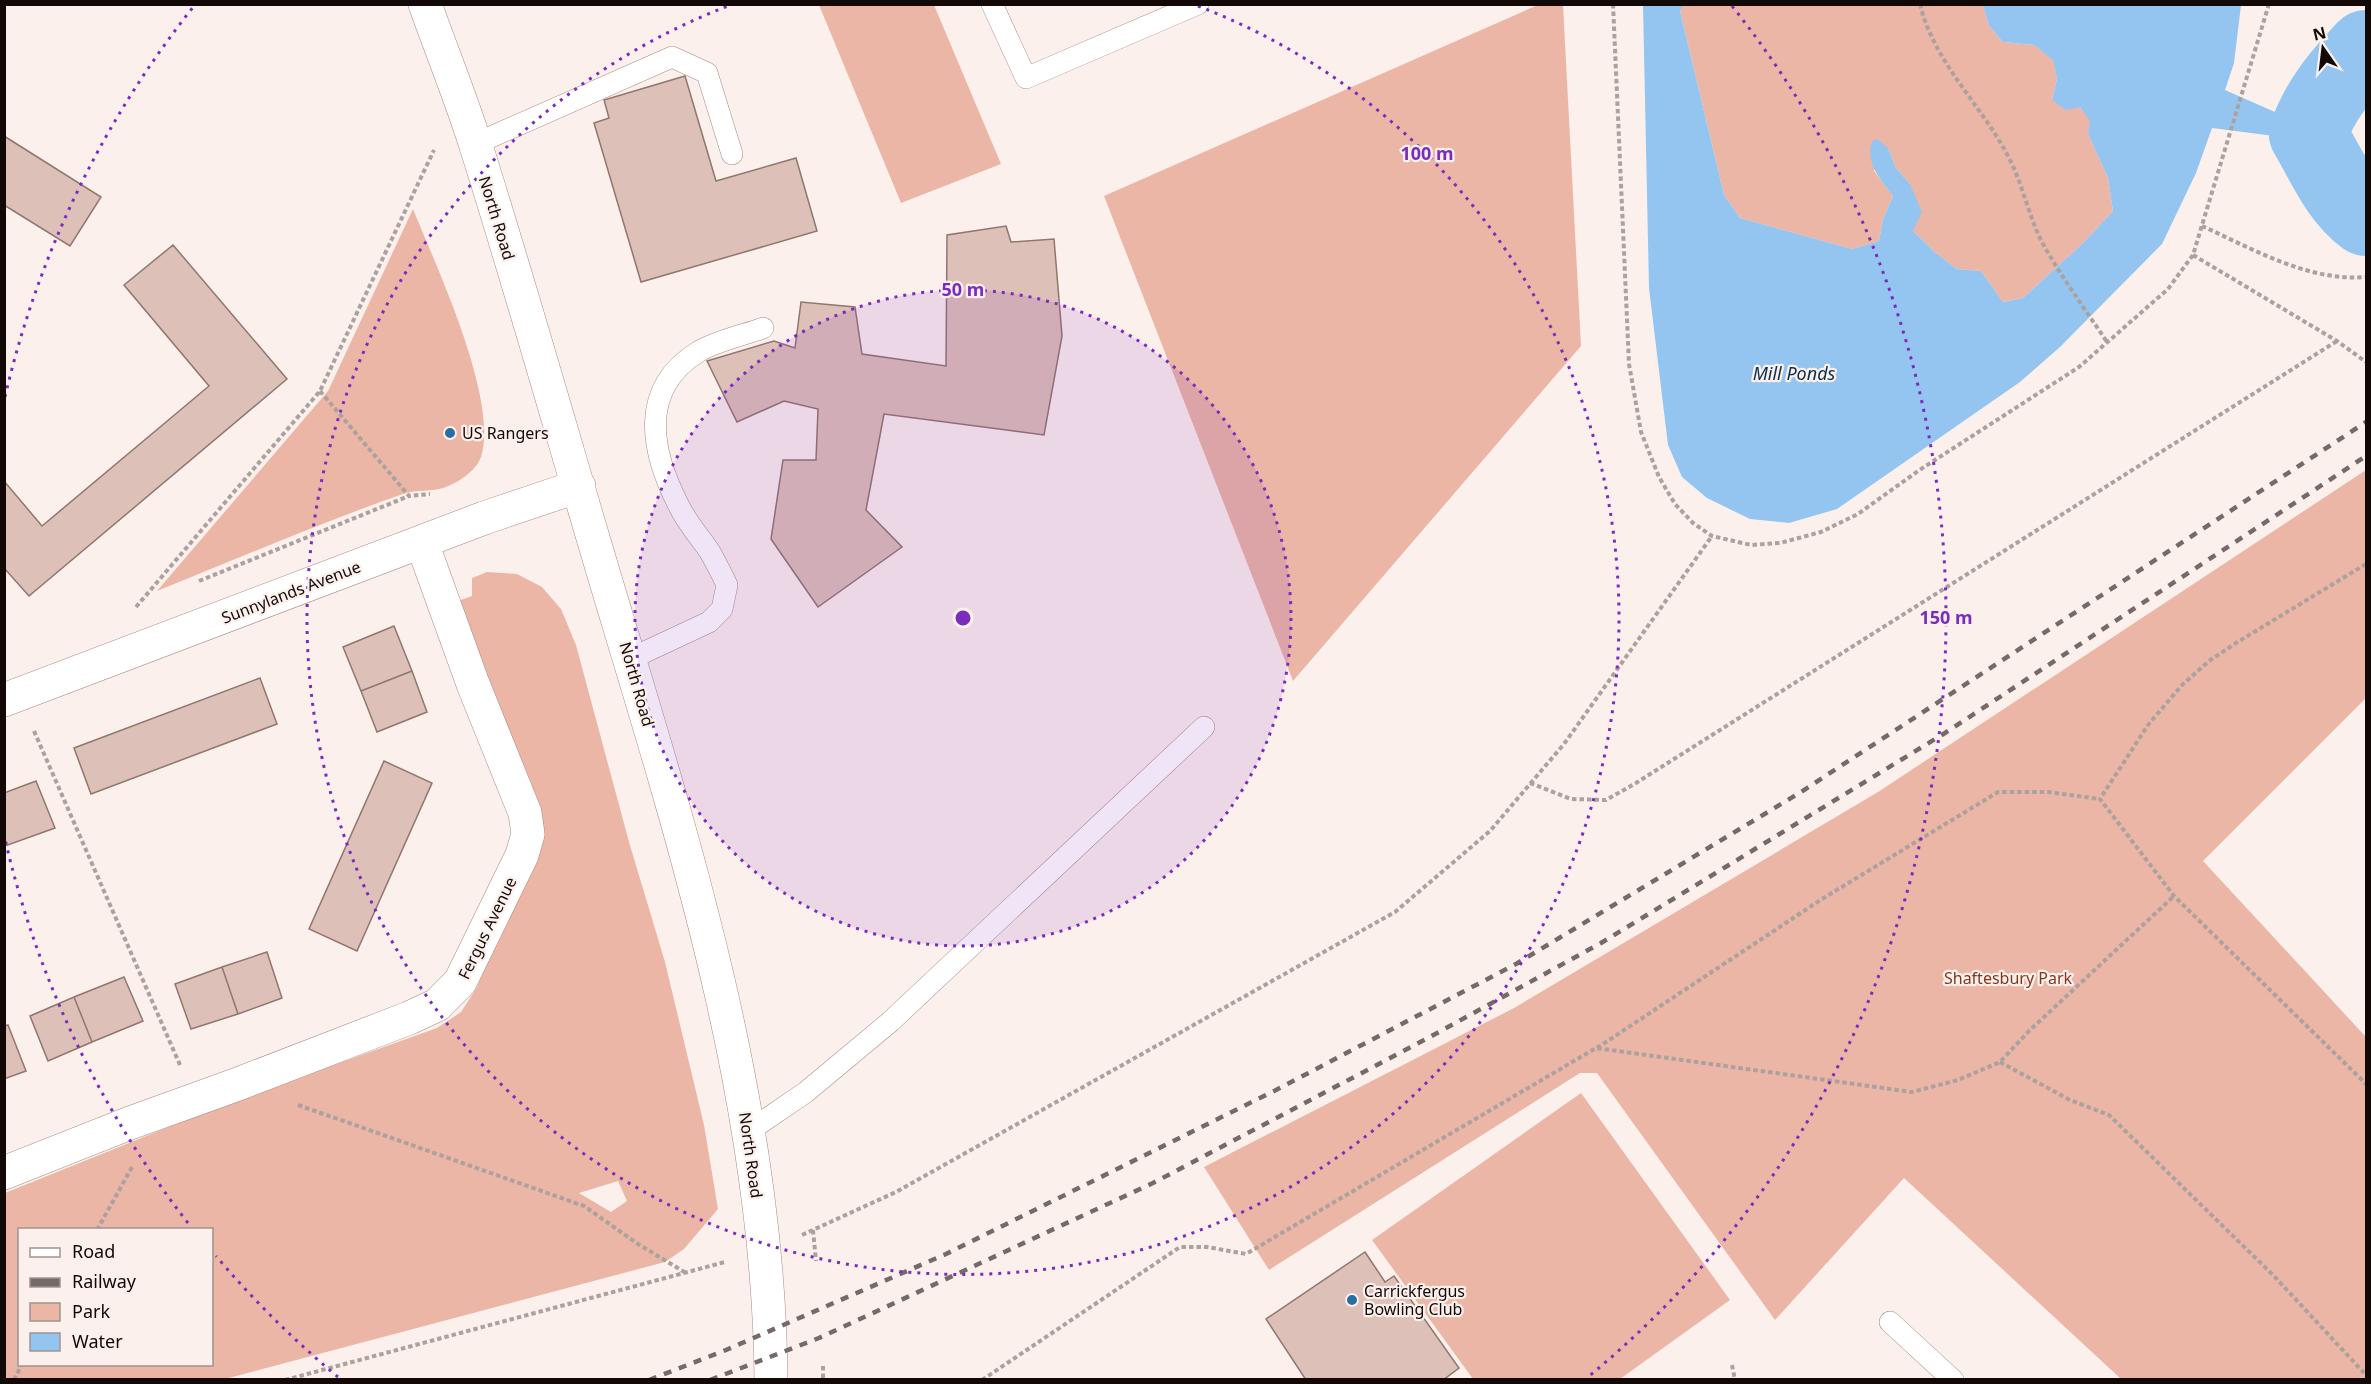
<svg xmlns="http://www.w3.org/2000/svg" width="2371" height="1384" viewBox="0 0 2371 1384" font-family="'Noto Sans',sans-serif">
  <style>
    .green { fill: #ebb6a6; fill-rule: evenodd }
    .water { fill: #93c5f0 }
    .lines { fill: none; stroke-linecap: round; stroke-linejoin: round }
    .river { stroke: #93c5f0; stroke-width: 78 }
    .building { fill: #ddc0b8; stroke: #90766e; stroke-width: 1.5 }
    .service-casing { stroke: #a68b83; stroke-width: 22 }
    .minor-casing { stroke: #a68b83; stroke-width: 34 }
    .tertiary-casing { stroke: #a68b83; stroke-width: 34 }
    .path { stroke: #aca19e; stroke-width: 4; stroke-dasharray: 4.5 3; stroke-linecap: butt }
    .service { stroke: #fff; stroke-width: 21 }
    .minor { stroke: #fff; stroke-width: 33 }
    .tertiary { stroke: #fff; stroke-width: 33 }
    .rail { stroke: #756a68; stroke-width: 4.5; stroke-dasharray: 8 8; stroke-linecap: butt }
    .ring { fill: none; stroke: #7b2cbf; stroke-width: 3; stroke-dasharray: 3 6 }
    .poi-dot { fill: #296ea3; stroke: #fcf0ec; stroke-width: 2 }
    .labels { text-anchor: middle; stroke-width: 4.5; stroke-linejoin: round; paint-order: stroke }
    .street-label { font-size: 16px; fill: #120907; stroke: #fcf0ec }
    .poi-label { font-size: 16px; fill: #120907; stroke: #fcf0ec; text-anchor: start }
    .park-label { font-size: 16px; fill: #82371f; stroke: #fcf0ec }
    .water-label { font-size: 18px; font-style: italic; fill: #082f4b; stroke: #fcf0ec }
    .centre { fill: #7b2cbf; stroke: #fcf0ec; stroke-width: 3 }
    .ring-label { font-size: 18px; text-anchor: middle; font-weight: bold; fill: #7b2cbf; stroke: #fcf0ec; stroke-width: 4.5; stroke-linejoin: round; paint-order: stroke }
  </style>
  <rect width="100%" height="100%" fill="#fcf0ec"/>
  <!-- green -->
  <path class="green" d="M1540,4L1563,5L1581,346L1293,681L1104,196Z
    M1683,4L1983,5L1989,26L2003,42L2034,45L2053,59L2057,79L2052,100L2080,107L2091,121L2088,134L2108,178L2113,211L2083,243L2023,298L2003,302L1981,271L1957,269L1936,253L1913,231L1910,184L1896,168L1888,148L1874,171L1893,196L1883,219L1879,241L1852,249L1740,218L1724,195L1680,11Z
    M819,5H934L1001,164L901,203Z
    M413,209C436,266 499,399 481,457C476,471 458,483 443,488C430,492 418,489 403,494C320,523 239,558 157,591L328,391Z
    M2366,470V698L2203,861L2366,1037V1379H2121L1904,1178L1775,1320L1597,1073H1580L1269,1270L1204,1167L1514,1008L1878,792Z
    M487,572L517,574L542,587L561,609L576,645L629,842L665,962L704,1125L718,1209L684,1249L665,1262L225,1379L5,1380V1193L233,1101L437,1028L461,1012L476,989L518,893L538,855L458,601L472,596V578ZM618,1181L627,1201L611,1212L579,1193ZM20,1230H212V1364H20Z
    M1581,1093L1730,1300L1620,1379H1473L1372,1240Z"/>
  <!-- water -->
  <path class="water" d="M1643,5H1683L1680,11L1724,195L1740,218L1852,249L1879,241L1883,219L1893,196C1880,179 1865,163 1872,141L1877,139L1888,148L1896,168L1910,184L1922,212L1913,231L1936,253L1957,269L1981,271L2003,302L2023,298L2083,243L2113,211L2108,178L2088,134L2090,121L2080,107L2066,110L2052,100L2057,79L2053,60L2034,45L2003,42L1989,26L1983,5H2241L2234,63L2225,90L2311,128L2305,140L2212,128L2196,173L2162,244L2060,347L2020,382L1837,509L1789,523L1750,519L1707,498L1682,477L1668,445L1649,288Z"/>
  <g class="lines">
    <!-- river -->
    <path class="river" d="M2366,49C2341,76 2321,98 2308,134C2326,164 2338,196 2366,217"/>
  </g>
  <!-- building -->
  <path class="building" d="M685,76L716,181L796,158L817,231L641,282L594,123L609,118L604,100Z
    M4,136L101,197L70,246L4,205Z
    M1006,226L1011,242L1054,239L1062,336L1044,435L884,414L866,510L902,547L818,607L771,539L783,460H816L818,409L784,401L737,422L707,361L774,341L795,348L801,302L855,307L862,354L946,366L947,235Z
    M173,245L287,379L29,596L4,568V481L42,526L209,386L124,285Z
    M394,626L412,671L361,691L343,647Z
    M412,671L427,712L377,732L361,691Z
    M260,678L277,724L91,794L74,748Z
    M384,761L432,783L357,951L309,929Z
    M36,781L55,828L5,846L4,793Z
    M267,952L282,998L238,1014L222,967Z
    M222,967L238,1014L191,1029L175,984Z
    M124,977L143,1021L92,1042L74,997Z
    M74,997L92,1042L48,1061L30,1016Z
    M8,1025L26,1071L4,1079V1026Z
    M1365,1252L1385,1282L1394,1276L1459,1368L1443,1380H1306L1266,1319Z"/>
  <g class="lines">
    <!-- service casing -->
    <g class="service-casing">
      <path id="service" d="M992,4L1026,78L1198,4
        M475,144L672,57L707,73L732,154
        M630,659L709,622L722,609L727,585C722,574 716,563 710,552C700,537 687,523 679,506C651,452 638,389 698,352C716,341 744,335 763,328
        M749,1131L806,1092L890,1022L1204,727
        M1890,1322L1953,1380"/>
    </g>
    <!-- minor casing -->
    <g class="minor-casing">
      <path id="minor" d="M4,1173L130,1123L238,1084L409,1018L437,1005L460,982L522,855L528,834L525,813L473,684L422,543"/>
    </g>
    <!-- tertiary casing -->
    <g class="tertiary-casing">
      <path id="tertiary" d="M425,4C442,52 461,98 476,146C524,298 567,452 613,605C689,856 769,1115 771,1380
        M4,700L484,518L579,486"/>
    </g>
    <!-- path -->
    <path class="path" d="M1613,4L1629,364L1641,432L1659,477L1675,504L1693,523L1712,536L1751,545L1780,543L1821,532L1858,514L1918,471L2079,367L2168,289L2193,255L2269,4
      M1920,4C1934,64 1985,108 2011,162C2025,191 2030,223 2047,251C2065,282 2087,312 2107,342
      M2202,226C2253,249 2309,282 2366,277
      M2193,255L2337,341L2366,362
      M320,391L409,496L430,494
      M2366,564L2236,643L2209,661L2182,685L2148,725L2100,799L2174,896L2366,1084
      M199,581L409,496
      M136,607L320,391L434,150
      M34,731L180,1065
      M1530,783L1571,799L1606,800L1636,783L2337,341
      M1597,1048L1822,899L1998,792H2048L2099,799
      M2000,1062L2070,1100L2109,1115L2272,1274L2366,1375
      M298,1105L584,1206L638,1244L686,1273
      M97,1230L132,1167
      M813,1230L816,1261
      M802,1235L896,1192L1395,912L1490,831L1564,744L1712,536
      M1732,1365L1735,1380
      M823,1366V1380
      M14,1380L22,1364
      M285,1380L725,1262
      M982,1380L1180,1247H1207L1246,1254L1596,1048L1912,1092L1958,1080L2000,1062L2029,1031L2174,896"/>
    <!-- service -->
    <use href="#service" class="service"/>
    <!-- minor -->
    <use href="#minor" class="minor"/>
    <!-- tertiary -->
    <use href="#tertiary" class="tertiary"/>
    <!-- rail -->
    <path class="rail" d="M649,1380L726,1350L946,1254L1276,1090L1516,964L1801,792L2366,422
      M710,1380L819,1338L1153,1183L1428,1038L1601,943L1945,733L2366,456"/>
  </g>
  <!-- distance rings -->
  <circle cx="963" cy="618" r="328" fill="#7b2cbf" fill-opacity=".12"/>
  <g class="ring">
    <circle cx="963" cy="618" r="328"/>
    <path d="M1198 6A656 656 0 1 1 728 6"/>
    <path d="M338 1377A983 983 0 0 1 216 1256M188 1223A983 983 0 0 1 5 839M5 397A983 983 0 0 1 194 6M1732 6A983 983 0 0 1 1588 1377"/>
  </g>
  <!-- markers -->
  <g class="poi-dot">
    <circle cx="450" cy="433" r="6"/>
    <circle cx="1352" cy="1300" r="6"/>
  </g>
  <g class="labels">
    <!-- street labels -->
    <g class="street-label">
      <text transform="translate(497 218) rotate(73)" y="6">North Road</text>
      <text transform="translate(291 592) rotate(-21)" y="6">Sunnylands Avenue</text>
      <text transform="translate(637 684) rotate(74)" y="6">North Road</text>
      <text transform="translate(487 928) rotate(-64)" y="6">Fergus Avenue</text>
      <text transform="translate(751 1155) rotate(82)" y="6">North Road</text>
    </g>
    <!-- poi labels -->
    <g class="poi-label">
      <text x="462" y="439">US Rangers</text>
      <text x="1364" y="1297">Carrickfergus<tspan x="1364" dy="18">Bowling Club</tspan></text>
    </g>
    <!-- park labels -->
    <g class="park-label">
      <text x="2008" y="984">Shaftesbury Park</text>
    </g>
    <!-- water labels -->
    <g class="water-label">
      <text x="1794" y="380">Mill Ponds</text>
    </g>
  </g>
  <circle cx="963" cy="618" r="9" class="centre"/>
  <g class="ring-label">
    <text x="1427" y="160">100 m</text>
    <text x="963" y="296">50 m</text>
    <text x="1946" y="624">150 m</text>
  </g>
  <!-- border -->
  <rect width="2371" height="1384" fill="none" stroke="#120907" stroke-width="12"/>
  <!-- legend -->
  <rect x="18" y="1228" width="195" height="138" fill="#fcf0ec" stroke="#9e9490" stroke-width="1.5"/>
  <rect x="30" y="1248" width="30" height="9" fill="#ffffff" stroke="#9e9490" stroke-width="1.5"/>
  <text x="72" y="1258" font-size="18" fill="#120907">Road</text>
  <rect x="30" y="1278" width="30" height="9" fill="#756a68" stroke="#9e9490" stroke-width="1.5"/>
  <text x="72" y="1288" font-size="18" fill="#120907">Railway</text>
  <rect x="30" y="1303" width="30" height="18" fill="#ebb6a6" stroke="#9e9490" stroke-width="1.5"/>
  <text x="72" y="1318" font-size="18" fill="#120907">Park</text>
  <rect x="30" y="1333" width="30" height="18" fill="#93c5f0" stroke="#9e9490" stroke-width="1.5"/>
  <text x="72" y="1348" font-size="18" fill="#120907">Water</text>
  <!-- north arrow -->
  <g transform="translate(2323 48) rotate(346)" stroke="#fcf0ec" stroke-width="4.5" paint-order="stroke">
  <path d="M0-4.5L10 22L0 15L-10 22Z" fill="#120907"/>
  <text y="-9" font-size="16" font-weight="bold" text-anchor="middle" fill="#120907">N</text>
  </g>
</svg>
